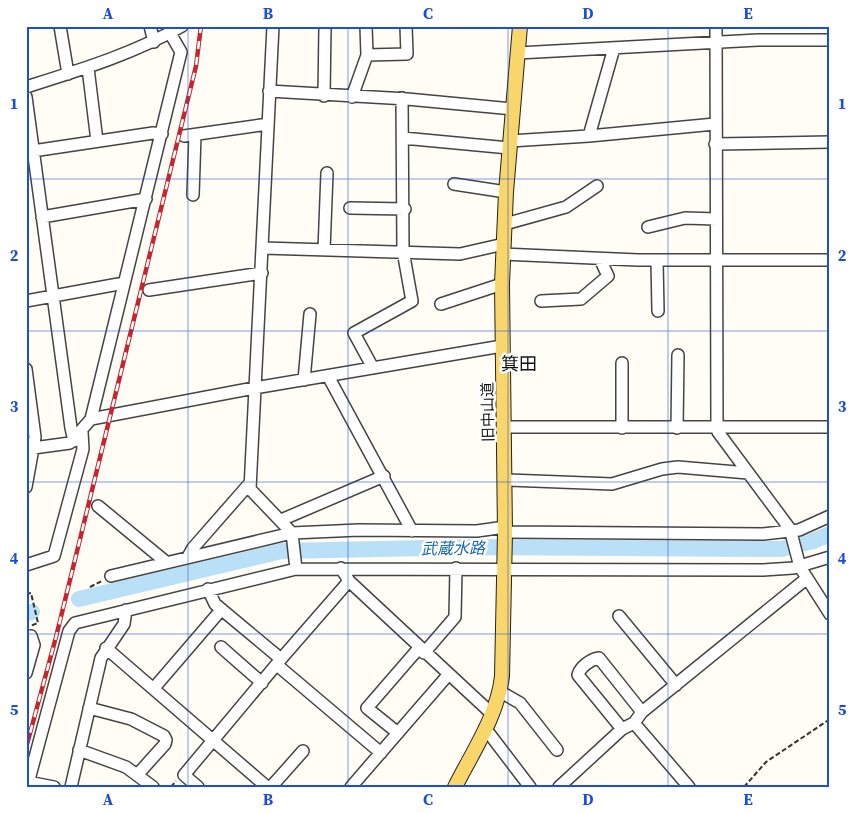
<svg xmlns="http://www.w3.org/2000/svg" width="856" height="813" viewBox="0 0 856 813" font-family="'Source Serif 4','Noto Sans JP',serif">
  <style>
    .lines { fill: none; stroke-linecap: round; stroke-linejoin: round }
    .river { stroke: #b9e0f7; stroke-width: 16 }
    .minor-casing { stroke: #444; stroke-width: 14 }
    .major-casing { stroke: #222; stroke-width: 16 }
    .path { stroke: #333; stroke-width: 2; stroke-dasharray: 5 2.5; stroke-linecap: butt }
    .minor { stroke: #fff; stroke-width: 11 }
    .major { stroke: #f9d66b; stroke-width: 14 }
    .rail-casing { stroke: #c4262e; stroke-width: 4.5 }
    .rail { stroke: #fff; stroke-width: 2.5; stroke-dasharray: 8; stroke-linecap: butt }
    .grid { fill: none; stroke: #1d4ed8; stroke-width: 1; stroke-opacity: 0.55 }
    .labels { text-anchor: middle; stroke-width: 5; stroke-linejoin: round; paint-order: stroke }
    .street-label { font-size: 15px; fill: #111; stroke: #fff }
    .water-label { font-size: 16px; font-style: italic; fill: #1768a6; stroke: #fff }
    .quarter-label { font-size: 18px; fill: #111; stroke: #fff }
    .neatline { fill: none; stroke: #1d4ed8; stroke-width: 2 }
    .grid-label { font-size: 16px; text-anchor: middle; font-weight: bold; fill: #1d4ed8 }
  </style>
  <rect width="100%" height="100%" fill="#fffdf5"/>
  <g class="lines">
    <!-- river -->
    <path class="river" d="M79,599L282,551L476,547L781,549L813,541L830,534
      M26,613L32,612"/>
    <!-- minor casing -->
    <g class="minor-casing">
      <path id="minor" d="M60,26L68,74
        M150,26L154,42
        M273,26L250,489L292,533L296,569
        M716,26L717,428L718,432L790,529L800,567L830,614
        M518,53L758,40H830
        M367,55L407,54L406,26
        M88,68L97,141
        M26,87C80,70 133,54 182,26
        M269,91L407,99L512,109
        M324,96L325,26
        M26,97L71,428L74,441
        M352,97L367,55L366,26
        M184,136L268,124
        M589,136L614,48
        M403,138L509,148
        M510,141L589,136L715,124
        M715,144L830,142
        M26,152L153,133L162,134
        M454,184L506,192
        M193,195L195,135
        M350,208L405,209
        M42,217L146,199
        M505,224L566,207L597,186
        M648,227L685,218L716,219
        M263,248L460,254L504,244
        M324,250L327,173
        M503,254L638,260H830
        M657,261L658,311
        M149,290L262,273
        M26,301L124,283
        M541,301L581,299L608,276L600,259
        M441,304L502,284
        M373,368L354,333L412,301L403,251L402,98
        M26,369L35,437L26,487
        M328,376L412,531
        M304,380L310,314
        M91,419L254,388L502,346
        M505,427H830
        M622,428V363
        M677,428L678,355
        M26,449L70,443L91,419L181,52L170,33
        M505,480L612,484L662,469L678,467L748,473
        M98,506L166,562
        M281,520L384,476
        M505,532L763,534L799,530L830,516
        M188,557L193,548L250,483
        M26,565L54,556L83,449L82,432
        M341,568L349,581L491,713
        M111,576L292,533L359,530L477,531L505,527
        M619,616L676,685
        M26,637L31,636L34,645L26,673
        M221,647L262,683
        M106,648L267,787
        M424,653L455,617L456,568
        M281,659L349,581
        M277,665L381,753
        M154,688L221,610
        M499,691L520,703L557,750
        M89,708L131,719L164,736L166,740L165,744L138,774
        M634,723L689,787
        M485,728L530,787
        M622,729L578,675C580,667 591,659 599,658L642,712
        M398,733L367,708L419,648
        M79,750L126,767L153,787
        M28,782L54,787
        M27,787L69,631L75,623L296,569L763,570L793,568L830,557
        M71,787L101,658L124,624L126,610
        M198,787L184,775L281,659L215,604L208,589
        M271,787L303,751
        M351,787L448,675
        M559,787L622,729L634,723L642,712L806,579"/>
    </g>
    <!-- major casing -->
    <g class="major-casing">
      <path id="major" d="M455,787C472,753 498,715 502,676L505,532L502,284L506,192L520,26"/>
    </g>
    <!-- path -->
    <path class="path" d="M90,587L102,581
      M26,594L31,593L38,623L30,626
      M26,603H28
      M171,787L176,781
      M744,787L766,762L830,719"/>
    <!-- minor -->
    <use href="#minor" class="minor"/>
    <!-- major -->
    <use href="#major" class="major"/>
    <!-- rail casing -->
    <g class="rail-casing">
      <path id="rail" d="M26,748L56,637L196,66L201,26"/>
    </g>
    <!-- rail -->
    <use href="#rail" class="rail"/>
  </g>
  <!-- grid -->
  <path class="grid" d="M188,26V787M348,26V787M508,26V787M668,26V787M26,179H830M26,331H830M26,482H830M26,634H830"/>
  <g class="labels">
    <!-- street labels -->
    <g class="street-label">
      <text transform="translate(488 412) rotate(-91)" y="5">旧中山道</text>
    </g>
    <!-- water labels -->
    <g class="water-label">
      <text transform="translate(453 548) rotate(-1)" y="6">武蔵水路</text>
    </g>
    <!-- quarter labels -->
    <g class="quarter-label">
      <text x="519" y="370">箕田</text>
    </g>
  </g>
  <!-- border -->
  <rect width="856" height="813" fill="none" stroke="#ffffff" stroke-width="55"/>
  <rect x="28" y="28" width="800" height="758" class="neatline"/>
  <g class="grid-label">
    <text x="108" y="19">A</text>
    <text x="268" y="19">B</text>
    <text x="428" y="19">C</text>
    <text x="588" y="19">D</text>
    <text x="748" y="19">E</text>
    <text x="14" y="109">1</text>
    <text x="842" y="109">1</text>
    <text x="14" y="261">2</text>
    <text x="842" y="261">2</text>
    <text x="14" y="412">3</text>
    <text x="842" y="412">3</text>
    <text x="14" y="564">4</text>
    <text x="842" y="564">4</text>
    <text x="14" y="715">5</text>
    <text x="842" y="715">5</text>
    <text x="108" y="805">A</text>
    <text x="268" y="805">B</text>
    <text x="428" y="805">C</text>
    <text x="588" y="805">D</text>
    <text x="748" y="805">E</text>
  </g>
</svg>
